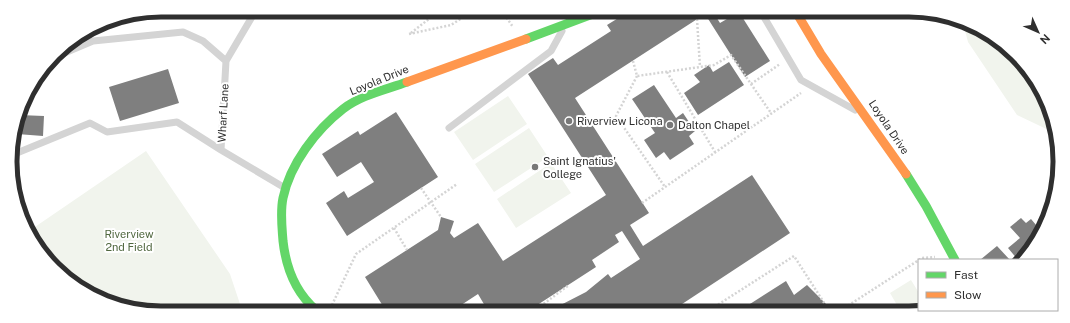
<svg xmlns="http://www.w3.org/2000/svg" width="1070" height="323" viewBox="0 0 1070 323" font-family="'Public Sans',sans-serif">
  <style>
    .green { fill: #f1f4ed }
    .building { fill: #7f7f7f }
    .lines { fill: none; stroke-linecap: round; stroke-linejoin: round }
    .path { stroke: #d4d4d4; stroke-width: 2.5; stroke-dasharray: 2 2; stroke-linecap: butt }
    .lane { stroke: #d4d4d4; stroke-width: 7 }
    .fast { stroke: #63d668; stroke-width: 9 }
    .slow { stroke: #ff974d; stroke-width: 9 }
    .poi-dot { fill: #787878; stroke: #fff; stroke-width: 1.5 }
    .labels { text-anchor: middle; stroke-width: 4; stroke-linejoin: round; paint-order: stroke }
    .street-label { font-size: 11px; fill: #2f2f2f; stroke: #fff }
    .poi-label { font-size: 11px; fill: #2f2f2f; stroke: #fff; text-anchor: start }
    .park-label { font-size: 11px; fill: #516840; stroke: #fff }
    .rim { fill: none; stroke: #2f2f2f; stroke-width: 5 }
  </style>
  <rect width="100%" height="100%" fill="#fff"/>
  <!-- green -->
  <path class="green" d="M963,23L993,36L1035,78L1057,134L1017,115L968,42Z
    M508,96L527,124L473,160L454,132Z
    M529,128L548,157L494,192L475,164Z
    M146,151L230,274L242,310H132L77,287L36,246L29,231Z
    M551,163L571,193L516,228L497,199Z
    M911,280L919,293V310H929L930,311L901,312L890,293Z"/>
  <!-- building -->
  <path class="building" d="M628,12H713L720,23L739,12L770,61L745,77L705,14L575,98L649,213L630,225L643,246L752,175L790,233L676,308L679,311H549L586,292L608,274L611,278L640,259L622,231L615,235L619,242L592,260L596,267L528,311H488L478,294L452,311H386L365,277L438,230L441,217L454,221L450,233L454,238L478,223L503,261L606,195L528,74L553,58L558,65L611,31L607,25Z
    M729,62L744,85L698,115L684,93L700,82L694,75L709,65L713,72Z
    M168,69L179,103L120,121L109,87Z
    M654,85L676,118L683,113L695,131L689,136L694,144L670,160L664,152L656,158L644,140L655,133L632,99Z
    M396,112L438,177L347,236L326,203L344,191L348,198L374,182L361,162L337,177L322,154L358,131L360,135Z
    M19,115L44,116L43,136L17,134L16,149H12L11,142Z
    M1021,218L1026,223L1031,219L1042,232L1040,237L1021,260H1018L1008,248L1020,238L1010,227Z
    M997,246L1010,260H980Z
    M786,281L794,295L807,285L831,309L829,312L739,311Z"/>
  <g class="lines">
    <!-- path -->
    <path class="path" d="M502,11L513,27
      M697,19L700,67
      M411,33L439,11
      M409,34L451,25L473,11
      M633,61L637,76L714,65L731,55L771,113
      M667,72L715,152
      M637,76L616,116L665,187
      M751,84L780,64
      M421,188L441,217
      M642,203L801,93
      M394,228L407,250
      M332,305L356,254L457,184
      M534,311L569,285
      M708,311L794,256L830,312
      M838,312L922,258L935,257"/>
    <!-- lane -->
    <path class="lane" d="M256,10L226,61L221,150L285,188
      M761,12L801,80L855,110
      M55,57L93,41L183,32L203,41L226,61
      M449,128L551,51L562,31
      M12,155L90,123L107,132L177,122L221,150"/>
    <!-- fast -->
    <path class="fast" d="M526,39L598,12
      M906,174L926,206L955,260
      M316,310C295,292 286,268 283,241C282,227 280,212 283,198C290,164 316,130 343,109C361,95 385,90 407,82"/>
    <!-- slow -->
    <path class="slow" d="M796,12L821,54L906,174
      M407,82L526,39"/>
  </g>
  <!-- markers -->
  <g class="poi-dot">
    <circle cx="569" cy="121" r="4"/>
    <circle cx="670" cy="125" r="4"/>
    <circle cx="535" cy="167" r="4"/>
  </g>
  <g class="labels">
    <!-- street labels -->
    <g class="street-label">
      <text transform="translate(379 80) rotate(-22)" y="4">Loyola Drive</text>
      <text transform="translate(223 113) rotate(-87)" y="4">Wharf Lane</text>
      <text transform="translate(889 127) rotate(56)" y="4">Loyola Drive</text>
    </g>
    <!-- poi labels -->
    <g class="poi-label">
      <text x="577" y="125">Riverview Licona</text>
      <text x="678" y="129">Dalton Chapel</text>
      <text x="543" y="165">Saint Ignatius'<tspan x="543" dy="13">College</tspan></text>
    </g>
    <!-- park labels -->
    <g class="park-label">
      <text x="129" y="238">Riverview<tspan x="129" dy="13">2nd Field</tspan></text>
    </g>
  </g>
  <!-- crop -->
  <path d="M0 0H1070V323H0ZM161 17H909A144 144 0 0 1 1053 161V162A144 144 0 0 1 909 306H161A144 144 0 0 1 17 162V161A144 144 0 0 1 161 17Z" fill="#fff" fill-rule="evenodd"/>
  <path class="rim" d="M161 17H909A144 144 0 0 1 1053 161V162A144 144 0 0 1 909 306H161A144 144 0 0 1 17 162V161A144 144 0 0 1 161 17Z"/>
  <!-- legend -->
  <rect x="918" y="259" width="140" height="52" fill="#ffffff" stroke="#acacac"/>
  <rect x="926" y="272" width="20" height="6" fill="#63d668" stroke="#acacac"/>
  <text x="954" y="279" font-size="12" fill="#2f2f2f">Fast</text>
  <rect x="926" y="292" width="20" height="6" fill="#ff974d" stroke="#acacac"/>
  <text x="954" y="299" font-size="12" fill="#2f2f2f">Slow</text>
  <!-- north arrow -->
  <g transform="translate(1038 32) rotate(135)" stroke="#ffffff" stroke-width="3" paint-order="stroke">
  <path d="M0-3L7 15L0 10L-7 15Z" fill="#2f2f2f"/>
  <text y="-6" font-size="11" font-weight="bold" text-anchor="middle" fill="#2f2f2f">N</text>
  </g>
</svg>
